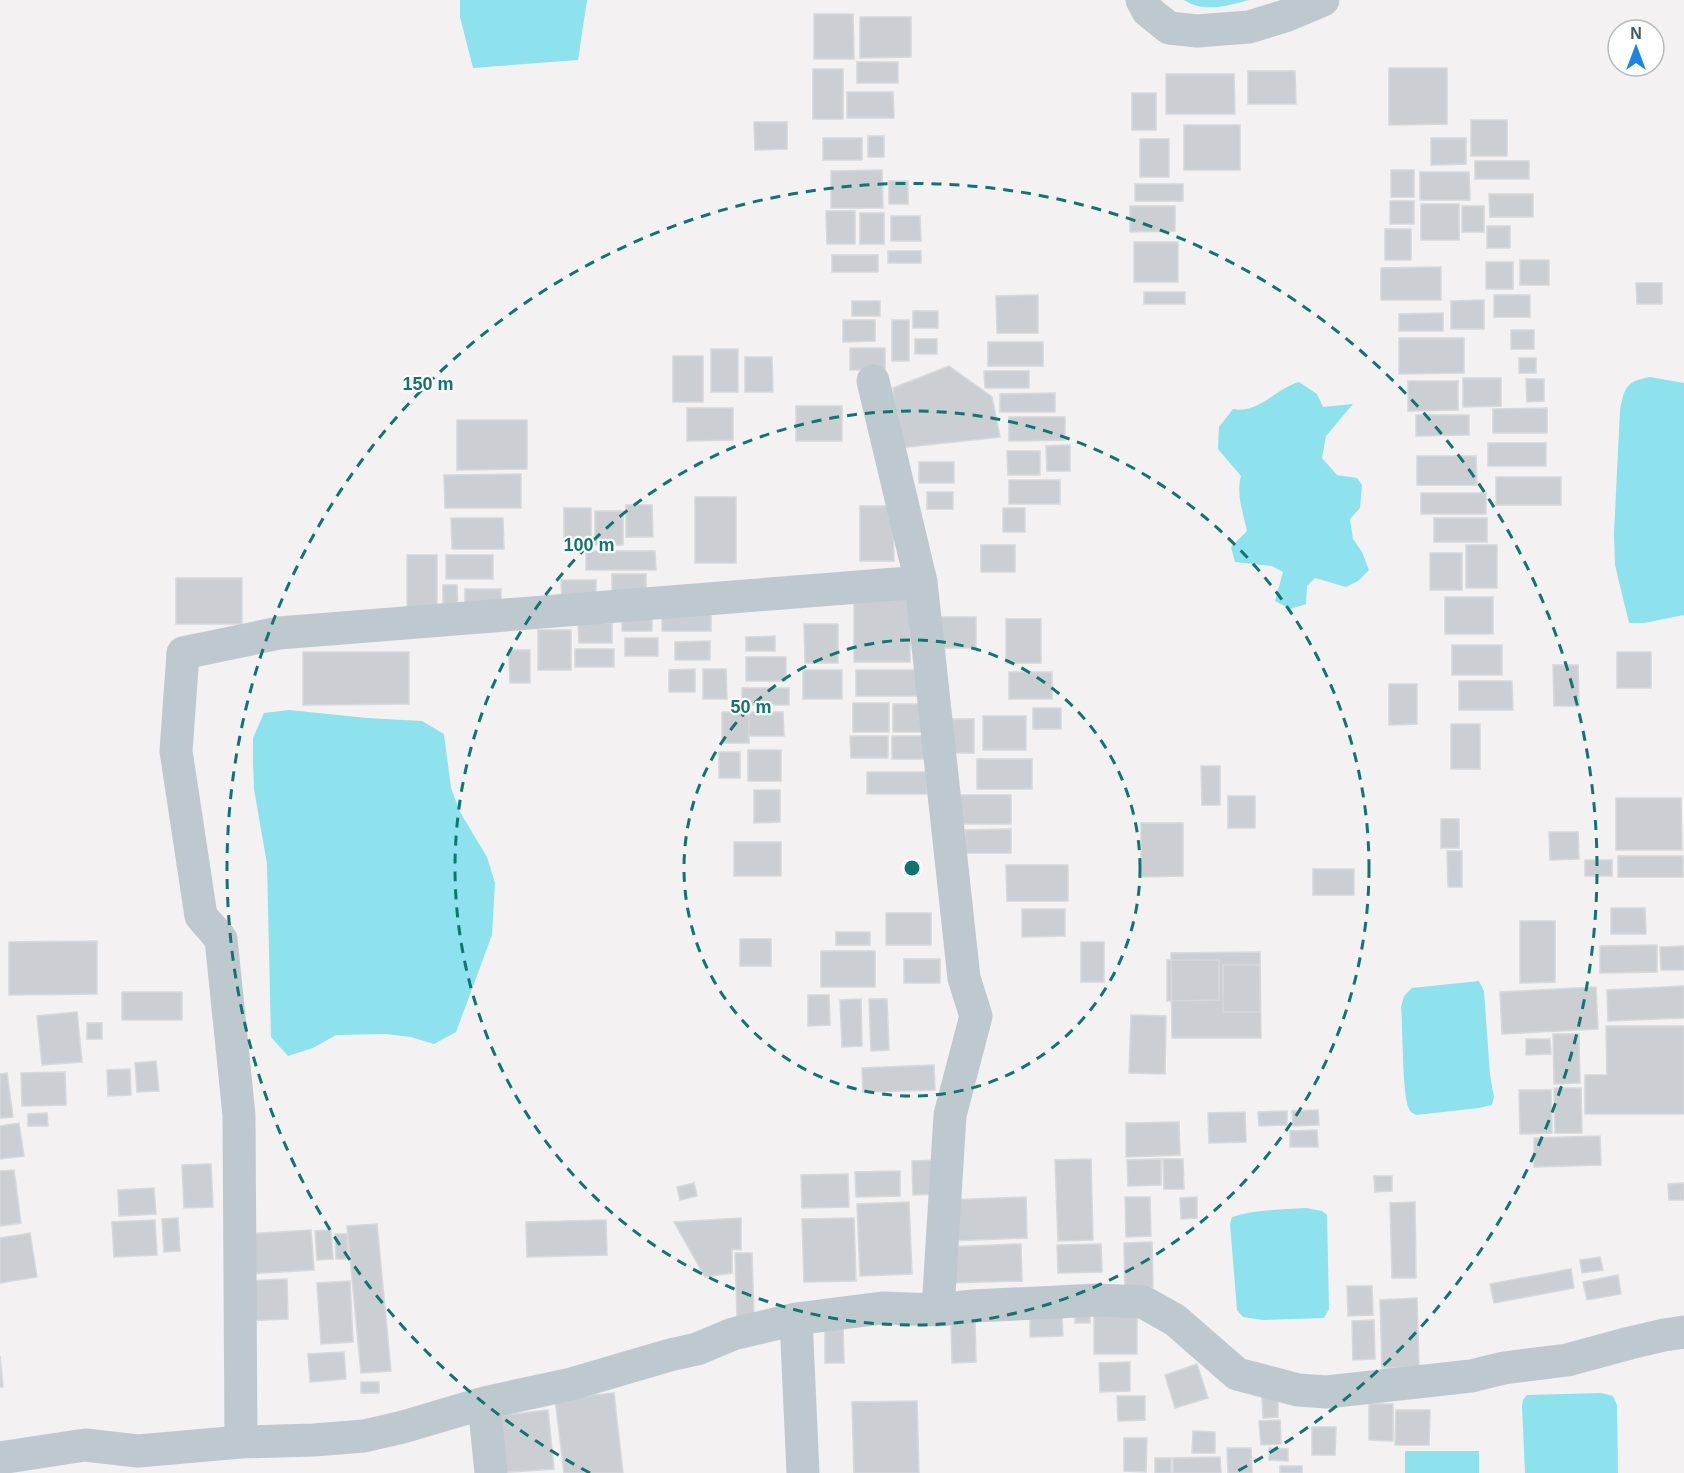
<svg xmlns="http://www.w3.org/2000/svg" width="1684" height="1473" viewBox="0 0 1684 1473" font-family="Helvetica,sans-serif">
  <style>
    .water { fill: #8de2ed }
    .building { fill: #cbced3; stroke: #d5d8dc; stroke-width: 1.5 }
    .lines { fill: none; stroke-linecap: round; stroke-linejoin: round }
    .minor { stroke: #bec9cf; stroke-width: 33 }
    .ring { fill: none; stroke: #0f766e; stroke-width: 3; stroke-dasharray: 10 8 }
    .centre { fill: #0f766e; stroke: #fff; stroke-width: 3 }
    .ring-label { font-size: 18px; text-anchor: middle; font-weight: bold; fill: #0f766e; stroke: #fff; stroke-width: 4.5; stroke-linejoin: round; paint-order: stroke }
  </style>
  <rect width="100%" height="100%" fill="#f3f1f1"/>
  <!-- water -->
  <path class="water" d="M460,0H587L578,60L473,68L460,17Z
    M1184,0H1249C1227,6 1204,13 1184,0Z
    M1650,377L1684,383V615L1644,623H1629L1615,565L1614,533L1620,411C1624,388 1626,381 1650,377Z
    M1299,382L1317,394L1323,407L1353,404L1326,436L1322,458L1337,475L1357,478L1362,485L1360,508L1350,519L1353,539L1362,552L1369,570L1358,581L1346,587L1315,578L1307,586L1306,604L1290,609L1275,601L1283,572L1272,566L1235,562L1231,547L1247,531C1243,513 1236,494 1241,476L1218,449L1219,427L1233,409C1259,414 1275,389 1299,382Z
    M289,710L367,718L422,721L444,734L451,788L460,812L487,857L495,883L492,935L456,1032L434,1044L411,1037L386,1034L336,1035L313,1048L288,1056L271,1037L267,864L254,789L253,763V738L264,713Z
    M1479,981L1484,991L1490,1075L1494,1097L1492,1105L1479,1108L1416,1115C1413,1113 1411,1113 1409,1109C1402,1096 1403,1027 1401,1007L1404,996L1412,988Z
    M1306,1208L1322,1211L1327,1215L1329,1309L1324,1318L1263,1320L1243,1317L1237,1310L1230,1224L1232,1217C1256,1209 1282,1210 1306,1208Z
    M1601,1393L1613,1396L1617,1405L1618,1473H1525L1522,1406L1523,1400L1527,1395Z
    M1405,1451H1479V1473H1405Z"/>
  <!-- building -->
  <path class="building" d="M814,14H853L854,59H814Z
    M860,17H911V57L860,58Z
    M857,62H898V83H857Z
    M1389,68H1447V124L1389,125Z
    M813,69H843V119H813Z
    M1248,71H1295L1296,104H1248Z
    M1166,74H1234L1235,114H1166Z
    M847,92H893L894,118H847Z
    M1132,93H1156V130H1132Z
    M1471,120H1507V156H1471Z
    M754,122H787V149L755,150Z
    M1184,125H1240V170H1184Z
    M868,136H884V157H868Z
    M823,138H862V160H823Z
    M1431,138H1466V164L1431,165Z
    M1140,139H1169V177H1140Z
    M1475,161H1529V179H1475Z
    M882,170L883,208H831V171Z
    M1391,170H1414V197H1391Z
    M1420,172H1469L1470,200H1420Z
    M889,181H908V204H889Z
    M1135,184H1183V201H1135Z
    M1489,194H1533V217H1490Z
    M1390,201H1414V224H1390Z
    M1421,204H1459V240H1421Z
    M1130,206H1175V231L1130,232Z
    M1462,206H1484V232H1462Z
    M826,211H855V244H827Z
    M860,213H884V244H860Z
    M891,216H920L921,241H891Z
    M1487,226H1510V248H1487Z
    M1385,229H1411V260H1385Z
    M1134,242H1178V282H1134Z
    M888,251H921V263H888Z
    M832,255H878V272H832Z
    M1520,260H1549V285H1520Z
    M1486,262H1513V289H1486Z
    M1441,267V300H1381V268Z
    M1636,283H1662V304H1637Z
    M1144,292H1185V304H1144Z
    M1038,295V333H997L996,296Z
    M1494,295H1530V317H1494Z
    M1484,300V329H1451V301Z
    M852,301H880V316H852Z
    M913,311H938V328H913Z
    M1443,313V331H1399V314Z
    M843,320H875V341L843,342Z
    M892,320H909V361H892Z
    M1511,330H1534V349H1511Z
    M1399,338H1464V373L1399,374Z
    M915,339H937V354H915Z
    M988,342H1043V366H988Z
    M850,348H885V370H850Z
    M711,349H738V392H711Z
    M673,356H703V402H673Z
    M745,357H772L773,392H745Z
    M1519,358H1536V373H1519Z
    M949,366L992,397L1000,437L899,448L893,388Z
    M984,371H1029V388H985Z
    M1463,378H1501V406L1463,407Z
    M1526,379H1544V401L1527,402Z
    M1408,381H1458V410L1408,411Z
    M1055,393V412H1000V394Z
    M796,406H842V441H796Z
    M687,408H733V440L687,441Z
    M1547,408V433H1493V409Z
    M1416,415H1469V435L1416,436Z
    M1009,417H1065V440L1009,441Z
    M457,420H527V469L457,470Z
    M1488,443H1546V466H1488Z
    M1070,445V471H1047L1046,446Z
    M1007,451H1040V475H1008Z
    M1417,456H1476L1477,485H1417Z
    M919,462H954V483H919Z
    M521,474V508H445L444,475Z
    M1496,477H1561V505H1496Z
    M1009,480H1060V504H1009Z
    M927,492H953V509H927Z
    M1421,493H1486V514H1421Z
    M695,497H736V563H695Z
    M626,505H652L653,537H626Z
    M860,506H893L894,561H860Z
    M564,508H591V539H564Z
    M1003,508H1025V532H1003Z
    M595,511H623V545H595Z
    M451,518H503L504,549H452Z
    M1434,518H1487V542H1434Z
    M981,545H1015V572H981Z
    M1466,545H1497V588H1466Z
    M586,551H655L656,570H586Z
    M1430,553H1462V590H1430Z
    M407,555H437V614H407Z
    M446,555H493V579H446Z
    M612,574H646V596H612Z
    M176,578H242V624H176Z
    M561,580H596V603H562Z
    M443,585H457L458,614H443Z
    M465,589H501V613L465,614Z
    M1445,597H1493V634H1445Z
    M854,599H910V662H854Z
    M662,611H711V631H662Z
    M939,617H976V648H939Z
    M622,618H652V631H622Z
    M1006,619H1041V663H1006Z
    M578,623H612V643H579Z
    M804,624H838V663H805Z
    M538,630H571V670H538Z
    M775,636V651H746V637Z
    M625,638H658V656H625Z
    M710,641V660H675V642Z
    M1452,645H1502V675H1452Z
    M575,649H614V667H575Z
    M509,650H530V683H510Z
    M303,652H409V704L303,705Z
    M1617,652H1651V688H1617Z
    M746,657H786V681H746Z
    M1553,665H1578L1579,706H1554Z
    M695,669V692H669V670Z
    M703,669H726L727,699H703Z
    M803,670H842V699H803Z
    M856,670H920L921,696H856Z
    M1009,672H1052V699H1009Z
    M1459,681H1512L1513,710H1459Z
    M1389,684H1417V724L1389,725Z
    M742,688H789V705H742Z
    M853,703H889V732H853Z
    M893,704H924V732H893Z
    M1033,708H1061V729H1033Z
    M722,712H749V743H722Z
    M749,712H783L784,736H749Z
    M983,716H1026V750H983Z
    M947,719H974V753H947Z
    M1451,724H1480V769H1451Z
    M850,736H888V758H851Z
    M892,736H930V759H892Z
    M748,750H781V781H748Z
    M719,752H740V778H719Z
    M977,759H1032V789H977Z
    M1201,766H1220V805H1202Z
    M867,772H927V794H867Z
    M754,790H780V822L754,823Z
    M950,795H1011V824H950Z
    M1228,796H1255V828H1228Z
    M1616,798H1681L1682,850H1616Z
    M1441,819H1459V848H1441Z
    M1141,823H1183V876L1141,877Z
    M1011,829V853H966L965,830Z
    M1549,832H1578L1579,859L1550,860Z
    M734,842H781V876H734Z
    M1447,851H1462V887H1448Z
    M1618,856H1683V877H1618Z
    M1585,860H1612V876H1585Z
    M1006,865H1068V901H1007Z
    M1313,869H1354V895H1313Z
    M1611,908H1645L1646,934H1611Z
    M1022,909H1065V936L1022,937Z
    M886,913H931V945H886Z
    M1520,921H1555V982L1520,983Z
    M836,932H870V945H836Z
    M740,939H771V966H740Z
    M97,941V994L9,995V942Z
    M1081,942H1104V982H1081Z
    M1657,945V972L1600,973V946Z
    M1684,946V970H1661L1660,947Z
    M821,951H875V987H821Z
    M1260,952L1261,1038H1172L1171,953Z
    M904,959H940V983H904Z
    M1167,960H1219V1000L1167,1001Z
    M1223,965H1260V1012H1223Z
    M1684,986V1018L1608,1021L1607,990Z
    M1596,987L1598,1029L1502,1034L1500,992Z
    M122,992H182V1020H122Z
    M808,995H829L830,1025L808,1026Z
    M861,999L862,1046L842,1047L840,1000Z
    M869,999H887L889,1050L871,1051Z
    M77,1012L82,1062L42,1065L37,1016Z
    M1131,1015L1166,1016L1165,1074L1129,1073Z
    M87,1023H102V1039H87Z
    M1606,1026H1684V1114H1585V1075H1607Z
    M1553,1034H1579L1580,1083L1554,1084Z
    M1526,1039H1550L1551,1054L1526,1055Z
    M156,1061L159,1091L137,1092L135,1063Z
    M934,1065L935,1090L863,1092L862,1068Z
    M130,1069L131,1095L108,1096L107,1070Z
    M65,1072L66,1105L22,1106L21,1073Z
    M7,1073L13,1117L0,1118V1074Z
    M1554,1088H1581L1582,1133H1555Z
    M1519,1090H1551L1552,1133L1520,1134Z
    M1318,1110L1319,1125L1293,1126L1292,1111Z
    M1287,1111V1125L1259,1126L1258,1112Z
    M1245,1112L1246,1142L1209,1143L1208,1113Z
    M47,1113L48,1126H28V1114Z
    M1179,1122L1180,1155L1126,1157V1123Z
    M19,1123L24,1156L0,1159V1126Z
    M1317,1130L1318,1147H1290V1131Z
    M1600,1136L1601,1165L1534,1167V1138Z
    M1091,1159L1093,1240L1058,1241L1055,1160Z
    M1161,1159V1185L1128,1186L1127,1160Z
    M1163,1159H1183L1184,1189H1164Z
    M940,1160L942,1194L913,1195L912,1161Z
    M211,1164L213,1207L184,1208L182,1165Z
    M14,1170L21,1223L0,1226V1171Z
    M900,1171V1196L856,1197L855,1172Z
    M848,1174L849,1207L802,1208L801,1175Z
    M1374,1176H1392V1191L1375,1192Z
    M694,1183L697,1196L680,1200L677,1187Z
    M1684,1183V1200H1669L1668,1184Z
    M154,1188L156,1214L119,1216L118,1190Z
    M1026,1197L1027,1238L950,1241L949,1200Z
    M1125,1197H1150L1151,1236L1126,1237Z
    M1197,1197V1218L1181,1219L1180,1198Z
    M909,1202L912,1274L860,1276L857,1204Z
    M1415,1202L1416,1278H1392L1390,1203Z
    M178,1218L180,1251L164,1252L162,1219Z
    M741,1218V1250L732,1249V1273L705,1277L674,1222Z
    M854,1218L856,1281L804,1282L802,1219Z
    M155,1220L157,1255L114,1257L112,1222Z
    M606,1220L607,1255L527,1257L526,1222Z
    M377,1224L391,1371L361,1373L347,1226Z
    M311,1230L314,1270L246,1274L244,1234Z
    M331,1230L333,1259L317,1260L315,1231Z
    M30,1233L37,1277L0,1283V1238Z
    M335,1234H347L348,1259H336Z
    M1152,1242L1153,1287L1125,1288L1124,1243Z
    M1021,1244L1022,1281L946,1283V1247Z
    M1101,1244L1102,1272L1058,1273L1057,1245Z
    M735,1253H752L754,1317L737,1318Z
    M1600,1257L1603,1270L1582,1273L1580,1260Z
    M1571,1269L1574,1288L1494,1303L1490,1284Z
    M1618,1275L1621,1294L1587,1300L1583,1282Z
    M287,1279L288,1319L246,1321L244,1281Z
    M350,1281L353,1342L321,1344L317,1283Z
    M1347,1286H1372L1373,1315L1348,1316Z
    M1417,1298L1419,1367L1382,1368L1380,1300Z
    M1094,1311H1137V1354H1094Z
    M1075,1312H1090V1323H1075Z
    M1030,1316H1062L1063,1336L1030,1337Z
    M975,1320L976,1362L952,1363L951,1321Z
    M1374,1320L1375,1359L1353,1360L1352,1321Z
    M825,1324H843L844,1363H825Z
    M344,1352L346,1379L310,1382L308,1354Z
    M0,1356L3,1387H0Z
    M1130,1362V1391L1100,1392L1099,1363Z
    M1197,1364L1208,1398L1175,1408L1165,1375Z
    M361,1382H379V1393H361Z
    M614,1393L623,1473H564L555,1399Z
    M1117,1396H1145V1420L1118,1421Z
    M1278,1397V1417L1263,1418L1262,1398Z
    M917,1401L919,1473H854L852,1402Z
    M1369,1404H1393V1441L1369,1440Z
    M548,1410L554,1469L496,1473L490,1417Z
    M1396,1410H1430L1429,1445H1395Z
    M1280,1420L1281,1444L1261,1445L1259,1421Z
    M1312,1427H1336L1335,1455H1312Z
    M1193,1431L1215,1432V1453H1192Z
    M1124,1438H1147L1146,1472L1124,1471Z
    M1227,1448H1251L1252,1473H1228Z
    M1269,1448L1288,1449V1461L1269,1460Z
    M1220,1457L1221,1473H1173V1458Z
    M1155,1458H1171V1473H1155Z
    M1280,1466H1302V1473H1280Z"/>
  <g class="lines">
    <!-- minor -->
    <path class="minor" d="M1142,0L1148,11L1169,28L1197,31L1249,27L1285,16L1323,0
      M873,381L921,582
      M796,1319L803,1473
      M484,1403L491,1473
      M241,1442L239,1115L221,939L201,916L176,751L183,653L279,633L921,582L964,978L976,1016L950,1115L938,1310
      M0,1458L85,1445L138,1451L241,1442L314,1440L364,1436L403,1427L484,1403L571,1384L670,1355L697,1349L733,1334L796,1319L882,1308L938,1310L973,1306L1058,1302L1096,1300L1143,1302L1175,1320L1237,1374L1298,1390L1327,1392L1471,1376L1504,1368L1567,1360L1630,1343L1664,1335L1684,1332"/>
  </g>
  <!-- distance rings -->
  <g class="ring">
    <circle cx="912" cy="868" r="228"/>
    <circle cx="912" cy="868" r="457"/>
    <path d="M590 1473A685 685 0 1 1 1234 1473"/>
  </g>
  <circle cx="912" cy="868" r="9" class="centre"/>
  <g class="ring-label">
    <text x="428" y="390">150 m</text>
    <text x="589" y="551">100 m</text>
    <text x="751" y="713">50 m</text>
  </g>
  <!-- north arrow -->
  <g transform="translate(1636 48)"><circle r="28" fill="#ffffff" stroke="#b6bbbf" stroke-width="1.5"/>
  <path d="M0-4.5L10 22L0 15L-10 22Z" fill="#1986e5"/>
  <text y="-9" font-size="16" font-weight="bold" text-anchor="middle" fill="#48565e">N</text>
  </g>
</svg>
